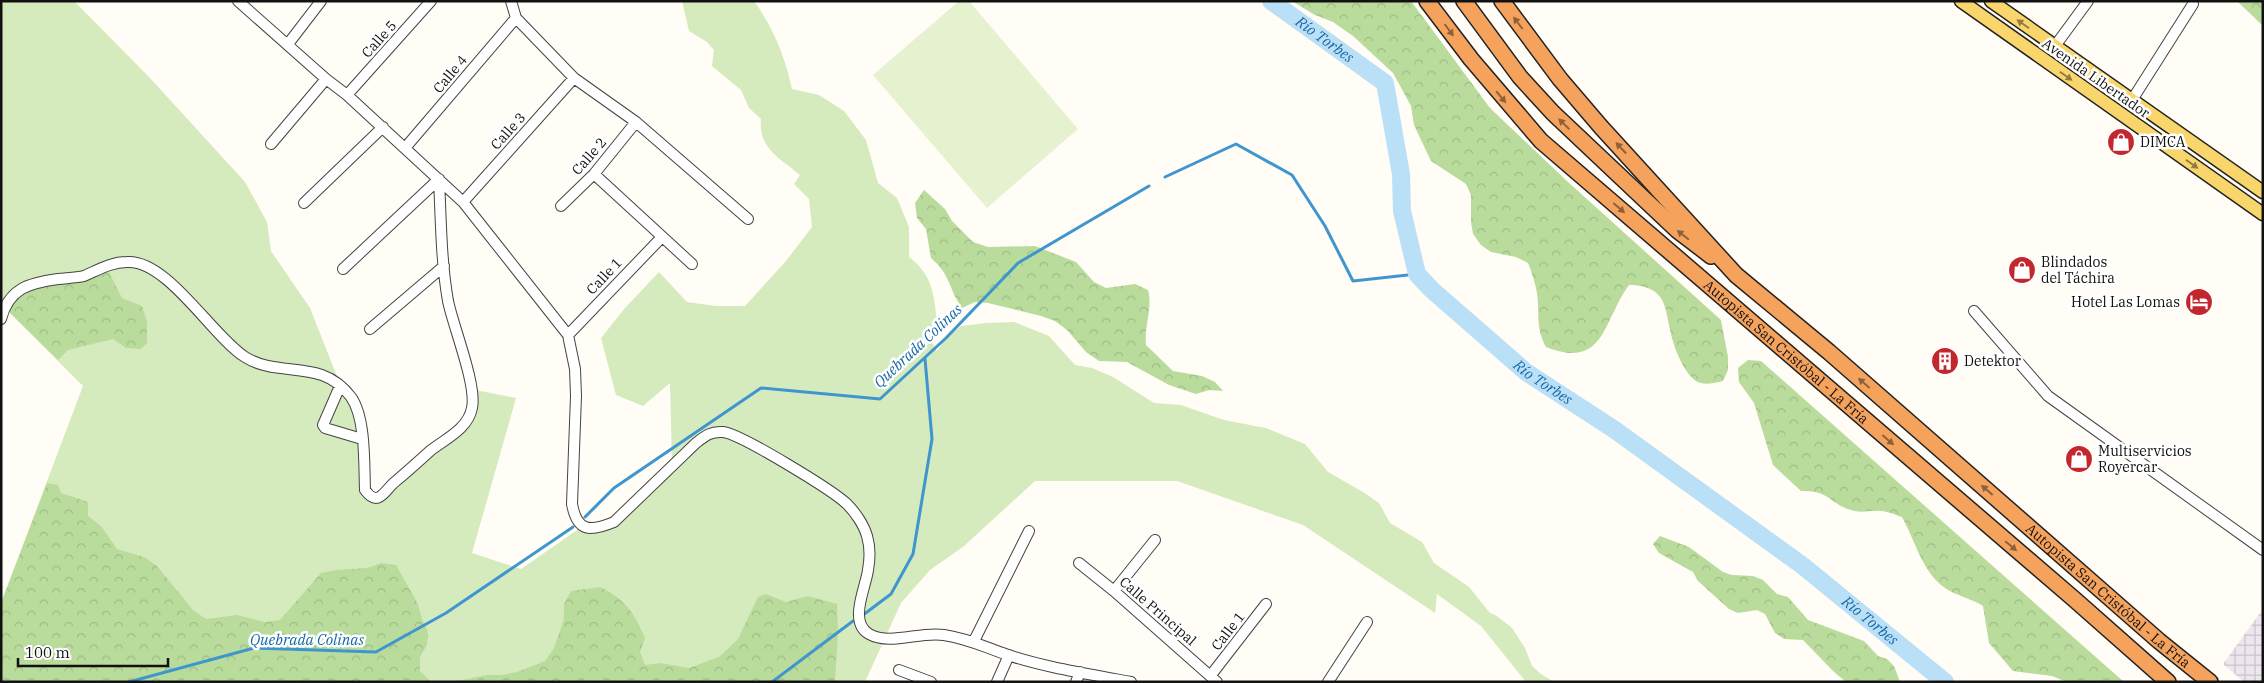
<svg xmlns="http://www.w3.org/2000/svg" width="2264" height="683" viewBox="0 0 2264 683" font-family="'IBM Plex Serif',serif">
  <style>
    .industrial { fill: url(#industrial-grid) }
    .green { fill: #d5ebbd }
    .forest { fill: url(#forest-crowns) }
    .pitch { fill: #e6f2cf }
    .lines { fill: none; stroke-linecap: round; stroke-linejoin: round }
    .stream { stroke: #3f96cf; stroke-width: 3 }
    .river { stroke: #b9e0f7; stroke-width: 18 }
    .minor-casing { stroke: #444; stroke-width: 12 }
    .major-casing { stroke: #222; stroke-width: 15 }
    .highway-casing { stroke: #222; stroke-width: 18 }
    .minor { stroke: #fff; stroke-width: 10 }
    .major { stroke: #f9d66b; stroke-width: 12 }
    .highway { stroke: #f5a25d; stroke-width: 15 }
    .oneway { fill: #8e613b }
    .oneway2 { fill: #917d42 }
    .labels { text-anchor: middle; stroke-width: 5; stroke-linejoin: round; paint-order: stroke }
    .street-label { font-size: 14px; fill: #111; stroke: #fff }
    .poi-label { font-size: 14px; fill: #111; stroke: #fff; text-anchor: start }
    .water-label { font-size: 15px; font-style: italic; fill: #1768a6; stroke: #fff }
  </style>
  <defs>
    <pattern id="industrial-grid" width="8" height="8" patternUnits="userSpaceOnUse" patternTransform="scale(1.25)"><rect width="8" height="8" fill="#eee6ef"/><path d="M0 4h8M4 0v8" fill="none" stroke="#cbc4cc"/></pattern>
    <pattern id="forest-crowns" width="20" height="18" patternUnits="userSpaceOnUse" patternTransform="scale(1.25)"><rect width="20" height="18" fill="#b9dc9c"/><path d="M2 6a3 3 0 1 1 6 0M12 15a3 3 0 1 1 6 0" fill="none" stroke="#9ebc85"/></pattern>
  </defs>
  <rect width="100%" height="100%" fill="#fffdf5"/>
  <!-- industrial -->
  <path class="industrial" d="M2263,609V682H2244L2223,664Z"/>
  <!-- green -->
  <path class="green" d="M1,1H74L150,78L245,182L267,222L271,251L310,308L340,384L360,413L365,489L373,497L455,428L471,408L470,389L516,398L472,553L521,569L583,526L614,521L672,464L670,383L643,406L616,395L601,338L625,308L659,272L687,302L716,306H745L786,261L812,227L809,199L794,184L800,175C780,158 758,148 761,119L749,108L741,90L712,66L714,50L707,42L689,31L682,1H754C774,29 785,57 792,89L819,95L844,111L866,140L878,183L897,198L909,227V257C933,275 934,295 937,323L930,333L922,336L932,342L937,351L946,338L961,326L986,323L1014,322L1049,336L1075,365L1092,368L1113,377L1154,403L1181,405L1224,420L1266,428L1305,444L1328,472L1363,492L1379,503L1390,523L1422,542L1434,563L1469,587L1490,613L1497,616L1512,628L1525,648L1532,666L1541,674L1554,682H1526L1481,626L1437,594L1435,613L1303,525L1177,481H1035L964,546L930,570L901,603L865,682H1V603L83,386L1,304Z"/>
  <!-- forest -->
  <path class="forest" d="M1292,1H1411L1490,108L1568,182L1721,320L1728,357V370L1723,381C1714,383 1704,386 1696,381C1684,373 1674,348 1671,334C1668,323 1667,309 1662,300C1656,288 1641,285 1629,285C1602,322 1605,370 1546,347C1535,326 1540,314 1537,293C1535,282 1532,273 1528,263L1516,257L1491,252L1481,245L1473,234L1471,222V195L1466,184L1431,161L1414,125L1411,106L1393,73L1353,36L1333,22L1315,15Z
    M2237,1H2263V26Z
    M924,190L945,209L952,221L973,242L988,247L1035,246L1076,262L1094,282L1106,288L1135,284L1148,290C1153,308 1144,325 1146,345L1173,371L1202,376L1215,382L1223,391L1209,390L1196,394L1169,385L1127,362L1099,361L1086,352L1067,330L1055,321L1041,316L988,303L975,302L962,308C948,288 951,275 931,258L926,229L917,218L915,203Z
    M102,272H109L122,298L142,306L147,321V343L141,349L126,348L113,339L68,350L58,360L4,307L16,292Z
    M1748,360L1761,361L2124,682H2067L2052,676L2013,671L1989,643L1983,606C1971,598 1956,596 1945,588C1922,572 1915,540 1902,517C1893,514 1884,510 1875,511C1866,511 1860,513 1851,510C1830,504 1830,490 1801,491L1773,465L1754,403L1739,382L1738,368Z
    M47,483L58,485L61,493L88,502V516L101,526L117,549L144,557L157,566L193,610L206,619L237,615L265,622L280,620L321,573L337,570L367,568L382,563L396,565L418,604L422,619L428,632L427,645L420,657V671L430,681L440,682H1V603Z
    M1660,536L1689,547L1723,572L1732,575L1753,576L1763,580L1777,594L1788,597L1808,620L1864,641L1878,656L1887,659L1894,666L1900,682H1846L1833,671L1803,640L1784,639L1775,633L1765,614L1757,610L1738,613L1729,609L1698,581L1693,572L1659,553L1653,544Z
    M600,587C627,601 633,611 645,638L640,652L645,665L660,663L689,668L719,657L738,639L758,597L766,594L786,602L808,596L837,604L838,633L835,682H451L487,675H502L517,672L545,661L554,648L564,619V604L571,591Z"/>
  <!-- pitch -->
  <path class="pitch" d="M959,1H969L1078,129L987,208L873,75Z"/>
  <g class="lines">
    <!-- stream -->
    <path class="stream" d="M2262,1L2263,2
      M1165,177L1236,144L1292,175L1325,226L1353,281L1417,274
      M585,517L614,488L761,388L880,399L946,338L1018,263L1149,186
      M863,615L891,594L913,554L932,439L925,359
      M129,682L254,648L376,652L446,613L573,527
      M772,682L853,621"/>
    <!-- river -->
    <path class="river" id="s1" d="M1271,1L1385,83L1401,174L1402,211L1417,274L1432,290L1526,372L1615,430L1803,566L1945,682"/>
    <!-- minor casing -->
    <g class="minor-casing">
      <path id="minor" d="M238,1L326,79L347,95L463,202L568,335L575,369L576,396L572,504C577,532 590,532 614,522L696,443C705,436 711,431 723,432C741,434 832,490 847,504C855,512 864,525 867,536C870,546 870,559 868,570C866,587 848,622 869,634C890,646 920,631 944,635C970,639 984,647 1008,655C1047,668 1090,674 1131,682
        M511,1L516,18L574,78L636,122L748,219
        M288,44L321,1
        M2055,46L2088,1
        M347,95L431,1
        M2132,100L2193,4
        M271,144L326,79
        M405,148L516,18
        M594,174L692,264
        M463,202L574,78
        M304,203L383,127
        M561,206L594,174L636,122
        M343,269L439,179
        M1974,311L2048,396L2263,550
        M1,319C9,288 29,283 58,279C66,278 76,278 84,276C98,270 111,262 127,262C167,259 213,337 245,357C280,379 321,357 351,397C366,418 364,465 365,490C379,509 385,489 396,481C408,471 419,461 430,451C445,439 468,429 472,408C477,385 453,326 448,301C441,261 441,220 439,179
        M370,329L444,266
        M568,335L662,237
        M340,386L323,425L325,428L362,439
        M1079,563L1114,591L1217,682
        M1114,591L1155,540
        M974,641L1029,531
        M899,670L931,682
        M1211,675L1266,604
        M997,682L1009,655
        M1076,682L1080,672
        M1328,682L1367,622"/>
    </g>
    <!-- major casing -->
    <g class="major-casing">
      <path id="major" d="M1961,1L2263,214
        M1991,1L2263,192"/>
    </g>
    <!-- highway casing -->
    <g class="highway-casing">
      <g id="highway">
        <path id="s2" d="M1427,1L1471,59L1541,141L2074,599L2168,682"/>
        <path d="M1464,1L1520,77L1553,113L1677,230L1711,256"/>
        <path id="s3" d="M1502,1L1560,79L1601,127L1736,275L1829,352L2159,641L2210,682"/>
      </g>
    </g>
    <!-- minor -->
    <use href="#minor" class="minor"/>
    <!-- major -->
    <use href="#major" class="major"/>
    <!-- highway -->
    <use href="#highway" class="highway"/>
  </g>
  <!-- one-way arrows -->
  <defs><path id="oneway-solid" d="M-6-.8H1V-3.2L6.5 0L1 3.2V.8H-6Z" transform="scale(1.25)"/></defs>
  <g class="oneway">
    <use href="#oneway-solid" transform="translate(1518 23) rotate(-127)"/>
    <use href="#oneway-solid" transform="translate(1449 30) rotate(53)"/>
    <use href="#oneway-solid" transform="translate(1501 97) rotate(50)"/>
    <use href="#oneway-solid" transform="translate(1564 124) rotate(-136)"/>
    <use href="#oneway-solid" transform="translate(1621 148) rotate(-133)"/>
    <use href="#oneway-solid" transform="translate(1619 208) rotate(41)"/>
    <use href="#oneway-solid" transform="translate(1683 235) rotate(-142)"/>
    <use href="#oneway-solid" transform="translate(1864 383) rotate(-139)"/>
    <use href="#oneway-solid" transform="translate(1888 440) rotate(41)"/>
    <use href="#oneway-solid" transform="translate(1987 490) rotate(-139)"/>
    <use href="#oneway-solid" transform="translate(2011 546) rotate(40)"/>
  </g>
  <g class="oneway2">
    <use href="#oneway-solid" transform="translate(2023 24) rotate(-145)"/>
    <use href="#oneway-solid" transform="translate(2066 76) rotate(35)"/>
    <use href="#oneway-solid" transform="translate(2192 164) rotate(35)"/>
  </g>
  <!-- icons -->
  <defs>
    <g id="shop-disc" transform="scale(1.4375)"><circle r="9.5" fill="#c4262e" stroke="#fff"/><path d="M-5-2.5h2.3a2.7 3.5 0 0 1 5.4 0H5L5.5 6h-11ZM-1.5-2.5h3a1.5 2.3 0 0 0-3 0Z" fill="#fff"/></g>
    <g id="hotel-disc" transform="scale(1.4375)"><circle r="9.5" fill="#c4262e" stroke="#fff"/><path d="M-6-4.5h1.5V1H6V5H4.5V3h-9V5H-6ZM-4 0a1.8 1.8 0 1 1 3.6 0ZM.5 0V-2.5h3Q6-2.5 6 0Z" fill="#fff"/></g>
    <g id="building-disc" transform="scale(1.4375)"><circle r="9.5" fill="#c4262e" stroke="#fff"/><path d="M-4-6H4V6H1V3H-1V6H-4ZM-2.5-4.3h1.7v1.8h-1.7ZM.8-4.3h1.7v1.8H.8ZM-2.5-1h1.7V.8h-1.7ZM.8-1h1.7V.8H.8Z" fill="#fff"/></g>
  </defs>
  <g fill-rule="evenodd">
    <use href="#shop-disc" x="2121" y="142"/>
    <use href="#shop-disc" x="2022" y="270"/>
    <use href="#hotel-disc" x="2199" y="302"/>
    <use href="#building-disc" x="1945" y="361"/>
    <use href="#shop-disc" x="2079" y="459"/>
  </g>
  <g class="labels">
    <!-- street labels -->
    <g class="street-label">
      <text transform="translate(379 39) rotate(-48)" y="5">Calle 5</text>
      <text transform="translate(450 74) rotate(-50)" y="5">Calle 4</text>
      <text transform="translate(2096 78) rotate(35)" y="5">Avenida Libertador</text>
      <text transform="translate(508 131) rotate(-48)" y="5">Calle 3</text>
      <text transform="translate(589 156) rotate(-49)" y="5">Calle 2</text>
      <text transform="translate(604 276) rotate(-47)" y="5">Calle 1</text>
      <text dy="5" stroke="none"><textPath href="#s2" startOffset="504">Autopista San Cristóbal - La Fría</textPath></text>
      <text dy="5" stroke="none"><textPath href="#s3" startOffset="852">Autopista San Cristóbal - La Fría</textPath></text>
      <text transform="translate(1158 611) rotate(41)" y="5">Calle Principal</text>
      <text transform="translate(1228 631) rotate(-52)" y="5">Calle 1</text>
    </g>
    <!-- poi labels -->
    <g class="poi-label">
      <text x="2140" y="147">DIMCA</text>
      <text x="2041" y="267">Blindados<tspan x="2041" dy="16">del Táchira</tspan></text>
      <text x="2180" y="307" text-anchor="end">Hotel Las Lomas</text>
      <text x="1964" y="366">Detektor</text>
      <text x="2098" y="456">Multiservicios<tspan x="2098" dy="16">Royercar</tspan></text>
    </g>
    <!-- water labels -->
    <g class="water-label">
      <text dy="5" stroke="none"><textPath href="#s1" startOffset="66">Río Torbes</textPath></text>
      <text transform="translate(918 346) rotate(-43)" y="5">Quebrada Colinas</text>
      <text dy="5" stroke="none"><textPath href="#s1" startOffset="501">Río Torbes</textPath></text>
      <text dy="5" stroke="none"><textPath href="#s1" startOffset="906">Río Torbes</textPath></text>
      <text x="307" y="645">Quebrada Colinas</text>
    </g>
  </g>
  <!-- border -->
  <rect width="2264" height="683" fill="none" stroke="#111111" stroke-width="5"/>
  <!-- scale -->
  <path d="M18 658v8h150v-8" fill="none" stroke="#111111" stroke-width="2.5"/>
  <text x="25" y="658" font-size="15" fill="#111111" stroke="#ffffff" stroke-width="4" paint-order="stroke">100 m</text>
</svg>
